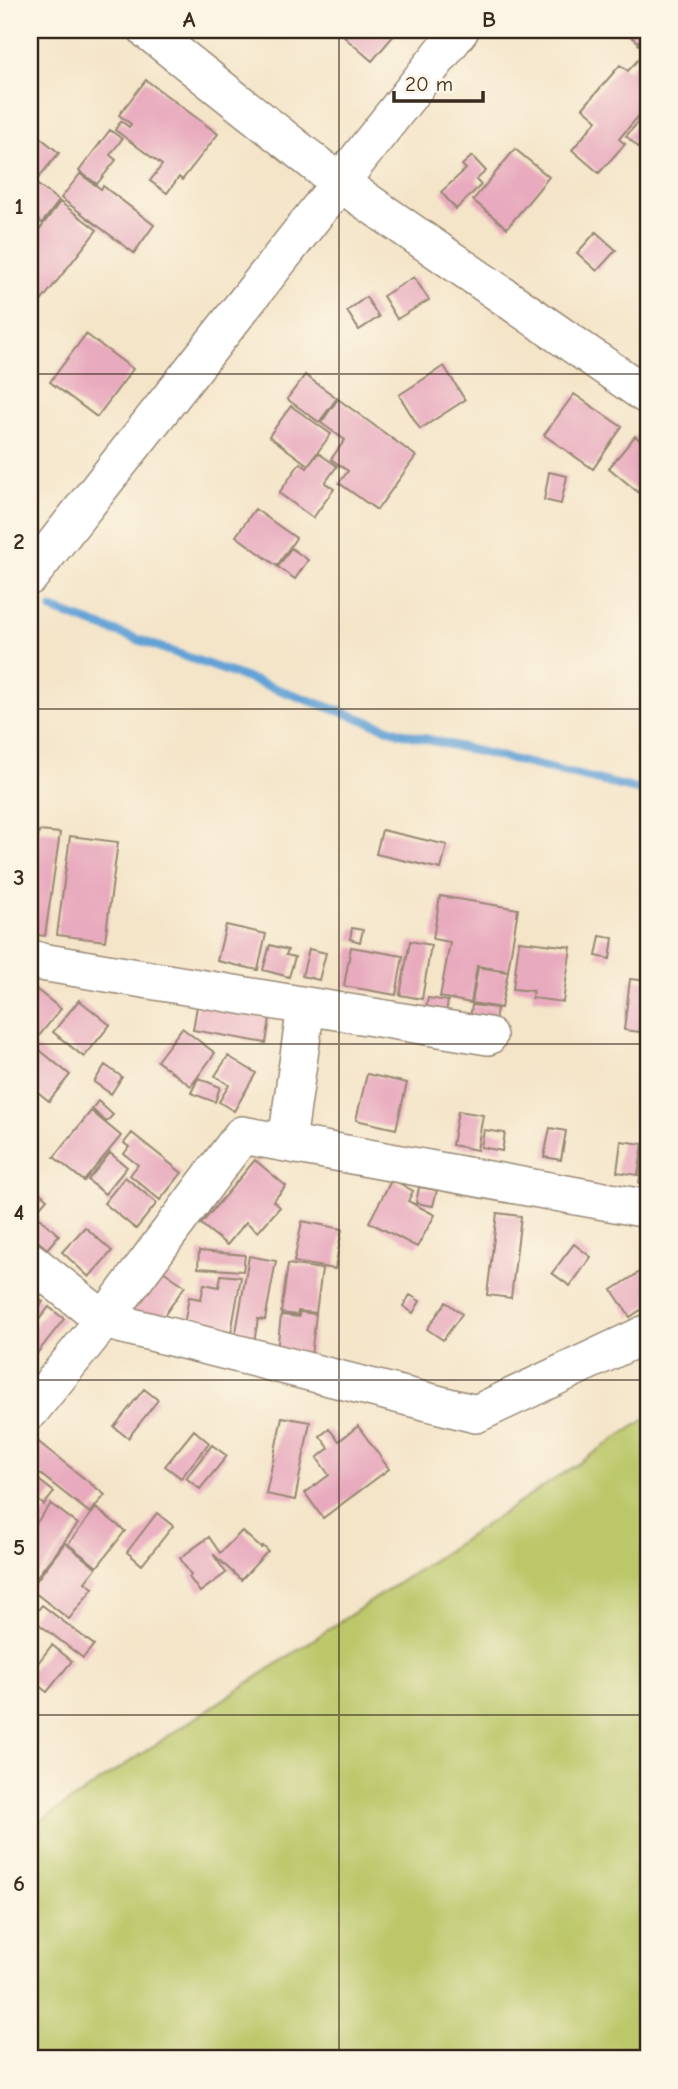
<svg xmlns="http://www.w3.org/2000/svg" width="678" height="2089" viewBox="0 0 678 2089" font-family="'Comic Neue',sans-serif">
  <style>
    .green { fill: #bbc769; stroke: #7b7844; stroke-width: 2 }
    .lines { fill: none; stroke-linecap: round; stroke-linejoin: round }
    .stream { stroke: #64a2d6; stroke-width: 9 }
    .building { fill: #e8aabe }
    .minor-casing { stroke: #988874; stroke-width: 40 }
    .minor { stroke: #fff; stroke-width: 37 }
    .grid { fill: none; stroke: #3b2a1e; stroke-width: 2; stroke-opacity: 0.55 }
    .neatline { fill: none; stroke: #3b2a1e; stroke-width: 2.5 }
    .grid-label { font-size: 23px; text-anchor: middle; font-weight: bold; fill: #3b2a1e }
  </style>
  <rect width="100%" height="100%" fill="#fcf5e5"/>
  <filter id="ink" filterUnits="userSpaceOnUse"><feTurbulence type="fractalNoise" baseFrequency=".0143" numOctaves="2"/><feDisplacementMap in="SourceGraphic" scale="14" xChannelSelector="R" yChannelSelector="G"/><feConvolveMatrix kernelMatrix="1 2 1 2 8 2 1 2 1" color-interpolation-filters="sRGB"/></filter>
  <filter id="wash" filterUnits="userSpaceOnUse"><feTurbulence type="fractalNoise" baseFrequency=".00686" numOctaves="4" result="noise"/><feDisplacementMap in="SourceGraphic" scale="28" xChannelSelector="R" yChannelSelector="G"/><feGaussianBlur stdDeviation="1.57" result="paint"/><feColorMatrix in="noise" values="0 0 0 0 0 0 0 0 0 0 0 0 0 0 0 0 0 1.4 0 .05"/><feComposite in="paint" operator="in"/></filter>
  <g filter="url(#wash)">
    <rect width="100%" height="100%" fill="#f4e5c9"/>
    <!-- green -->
    <path class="green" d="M648,1417V2059H30V1828Z"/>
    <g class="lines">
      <!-- stream -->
      <path class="stream" d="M52,609L401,733L648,792"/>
    </g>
    <g id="blocks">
      <!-- building -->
      <path class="building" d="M350,30H392L396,33L372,61L344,37Z
        M623,30H648V31L638,42Z
        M648,33V105L619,139L625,144L599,173L572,150L597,120L583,108L620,65L628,71L646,51L638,44Z
        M146,80L218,134L182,180L179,177L167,193L150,181L162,165L115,130L121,121L129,127L131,124L119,115Z
        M648,111V156L626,136Z
        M30,129L59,153L30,188Z
        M110,130L122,139L110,155L116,160L97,184L79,171Z
        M515,149L549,177L507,228L473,200Z
        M472,156L486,171L476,180L481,185L456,209L441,192L466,169L462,165Z
        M80,174L101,189L103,186L154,225L134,253L61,198Z
        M38,185L59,201L42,223L30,214V196Z
        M60,202L97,230L39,304L30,297V242Z
        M596,232L616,250L597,271L577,253Z
        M414,277L429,300L397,319L383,296Z
        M366,297L379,317L359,330L347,311Z
        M86,334L133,369L97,417L50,382Z
        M444,366L465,400L420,429L399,395Z
        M305,375L337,398L319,422L287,399Z
        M574,394L622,427L593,469L544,435Z
        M338,399L416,456L377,510L339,483L348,471L331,459L345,440L321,423Z
        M291,406L331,434L308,465L269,436Z
        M635,436L648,446V481L639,493L609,468Z
        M318,453L337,466L325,483L334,489L313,518L279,493L300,463L307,468Z
        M549,472L567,476L561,504L544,500Z
        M255,509L296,538L277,566L236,536Z
        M291,548L308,560L295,579L278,567Z
        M382,830L447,845L441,869L376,854Z
        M39,831L60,833L45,936L30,934V892Z
        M70,836L118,842L105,941L57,935Z
        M440,896L518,909L508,971L477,966L471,1003L440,997L450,942L433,939Z
        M226,925L266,934L258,970L217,961Z
        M352,928L363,930L360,942L350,939Z
        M600,936L613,938L610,959L596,956Z
        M410,941L431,945L422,999L400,995Z
        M519,941L571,947L563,1002L532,998L533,991L513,989Z
        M270,945L288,950L286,955L295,957L289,977L263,970Z
        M351,947L403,956L396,995L344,986Z
        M309,949L326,953L319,980L302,976Z
        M478,967L508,972L501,1008L472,1003Z
        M630,979L648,981V1033L624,1030Z
        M32,986L61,1009L30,1047V988Z
        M428,998L448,1001L446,1013L426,1009Z
        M79,1000L110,1025L84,1057L53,1032Z
        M472,1005L497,1008L495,1021L470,1018Z
        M197,1006L270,1018L266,1043L193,1030Z
        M182,1028L215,1053L191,1086L157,1061Z
        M36,1047L70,1075L49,1101L30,1086V1055Z
        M228,1056L256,1073L234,1111L219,1102L229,1085L215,1076Z
        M105,1065L122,1077L111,1094L94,1082Z
        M367,1074L407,1083L396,1129L356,1120Z
        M198,1078L220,1087L215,1102L191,1093Z
        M98,1101L113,1115L106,1122L92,1109Z
        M91,1111L121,1136L84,1181L54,1157Z
        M458,1111L483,1115L477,1150L452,1145Z
        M550,1128L566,1131L561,1160L544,1157Z
        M484,1130L505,1133L502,1151L481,1147Z
        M132,1133L182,1173L160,1200L130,1175L138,1165L124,1154L129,1147L124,1143Z
        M621,1141L643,1144L638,1175L617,1172Z
        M645,1146H648V1184L639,1183Z
        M110,1153L127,1167L105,1194L88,1180Z
        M255,1160L286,1186L273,1201L280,1207L258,1232L246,1222L227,1245L201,1224Z
        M125,1177L157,1203L136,1229L104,1203Z
        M392,1179L413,1191L408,1201L435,1215L417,1247L369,1222Z
        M30,1184L47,1199L34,1214L59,1235L47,1249L30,1234Z
        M419,1187L437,1190L433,1206L416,1203Z
        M497,1213L521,1216L511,1298L487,1295Z
        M302,1221L342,1229L335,1269L294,1262Z
        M85,1227L112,1251L89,1277L62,1252Z
        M574,1244L591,1257L570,1286L552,1273Z
        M199,1251L245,1255L243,1271L198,1268Z
        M249,1256L276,1261L265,1320L258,1319L253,1348L234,1344Z
        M288,1264L322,1269L316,1313L298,1311L297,1315L281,1313Z
        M157,1267L185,1286L156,1327L128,1308Z
        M643,1270L648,1278V1305L630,1317L612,1290Z
        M221,1275L241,1277L229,1344L182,1336L189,1297L201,1299L204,1284L219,1287Z
        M30,1292L43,1302L32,1316L30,1314Z
        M410,1295L420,1301L413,1313L403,1306Z
        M446,1302L462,1314L443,1340L427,1329Z
        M49,1307L64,1319L30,1362V1331Z
        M299,1312L316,1314L311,1356L277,1351L281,1315L299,1317Z
        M144,1389L158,1400L128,1438L114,1427Z
        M282,1417L310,1422L295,1500L266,1494Z
        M358,1426L389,1469L323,1518L305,1493L329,1475L317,1458L329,1448L320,1436L329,1429L339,1441Z
        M194,1430L209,1443L181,1478L165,1466Z
        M31,1436L105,1495L90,1513L30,1466Z
        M212,1445L227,1456L200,1489L186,1478Z
        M30,1473L54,1492L44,1505L30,1494Z
        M51,1504L78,1524L30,1585V1531Z
        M96,1508L125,1531L97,1567L68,1544Z
        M157,1513L173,1526L142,1565L127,1552Z
        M242,1531L261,1548L263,1546L268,1551L241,1580L213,1554L226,1573L200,1592L189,1577L191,1575L180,1558L209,1537L220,1553Z
        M65,1543L96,1568L85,1582L93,1588L69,1619L30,1589Z
        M42,1605L94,1645L83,1658L31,1618Z
        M52,1645L72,1661L47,1692L30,1679V1673Z"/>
    </g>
  </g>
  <g filter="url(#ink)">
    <use href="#blocks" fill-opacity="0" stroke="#988874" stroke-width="2"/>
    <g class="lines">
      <!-- minor casing -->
      <g class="minor-casing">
        <path id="minor" d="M147,30L340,183L648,396
          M30,576L460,30
          M30,958L41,962L488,1036
          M287,1142L306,1006
          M30,1261L104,1320L476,1414L648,1333
          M30,1411L104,1320L242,1135L648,1209"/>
      </g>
      <!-- minor -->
      <use href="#minor" class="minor"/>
    </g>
  </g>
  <!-- grid -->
  <path class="grid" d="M339,30V2059M30,374H648M30,709H648M30,1044H648M30,1380H648M30,1715H648"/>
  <!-- margin -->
  <rect width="678" height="2089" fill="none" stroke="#fcf5e5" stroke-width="77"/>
  <!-- scale -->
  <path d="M394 91v10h89v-10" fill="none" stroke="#3b2a1e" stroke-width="3.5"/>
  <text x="405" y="91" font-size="21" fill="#3b2a1e" stroke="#fcf5e5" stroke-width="5" paint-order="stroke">20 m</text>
  <rect x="38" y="38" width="602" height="2012" class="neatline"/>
  <g class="grid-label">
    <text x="189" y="27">A</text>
    <text x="489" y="27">B</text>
    <text x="19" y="214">1</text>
    <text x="19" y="549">2</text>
    <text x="19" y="885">3</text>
    <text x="19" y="1220">4</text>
    <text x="19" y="1555">5</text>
    <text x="19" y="1891">6</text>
  </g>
</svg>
